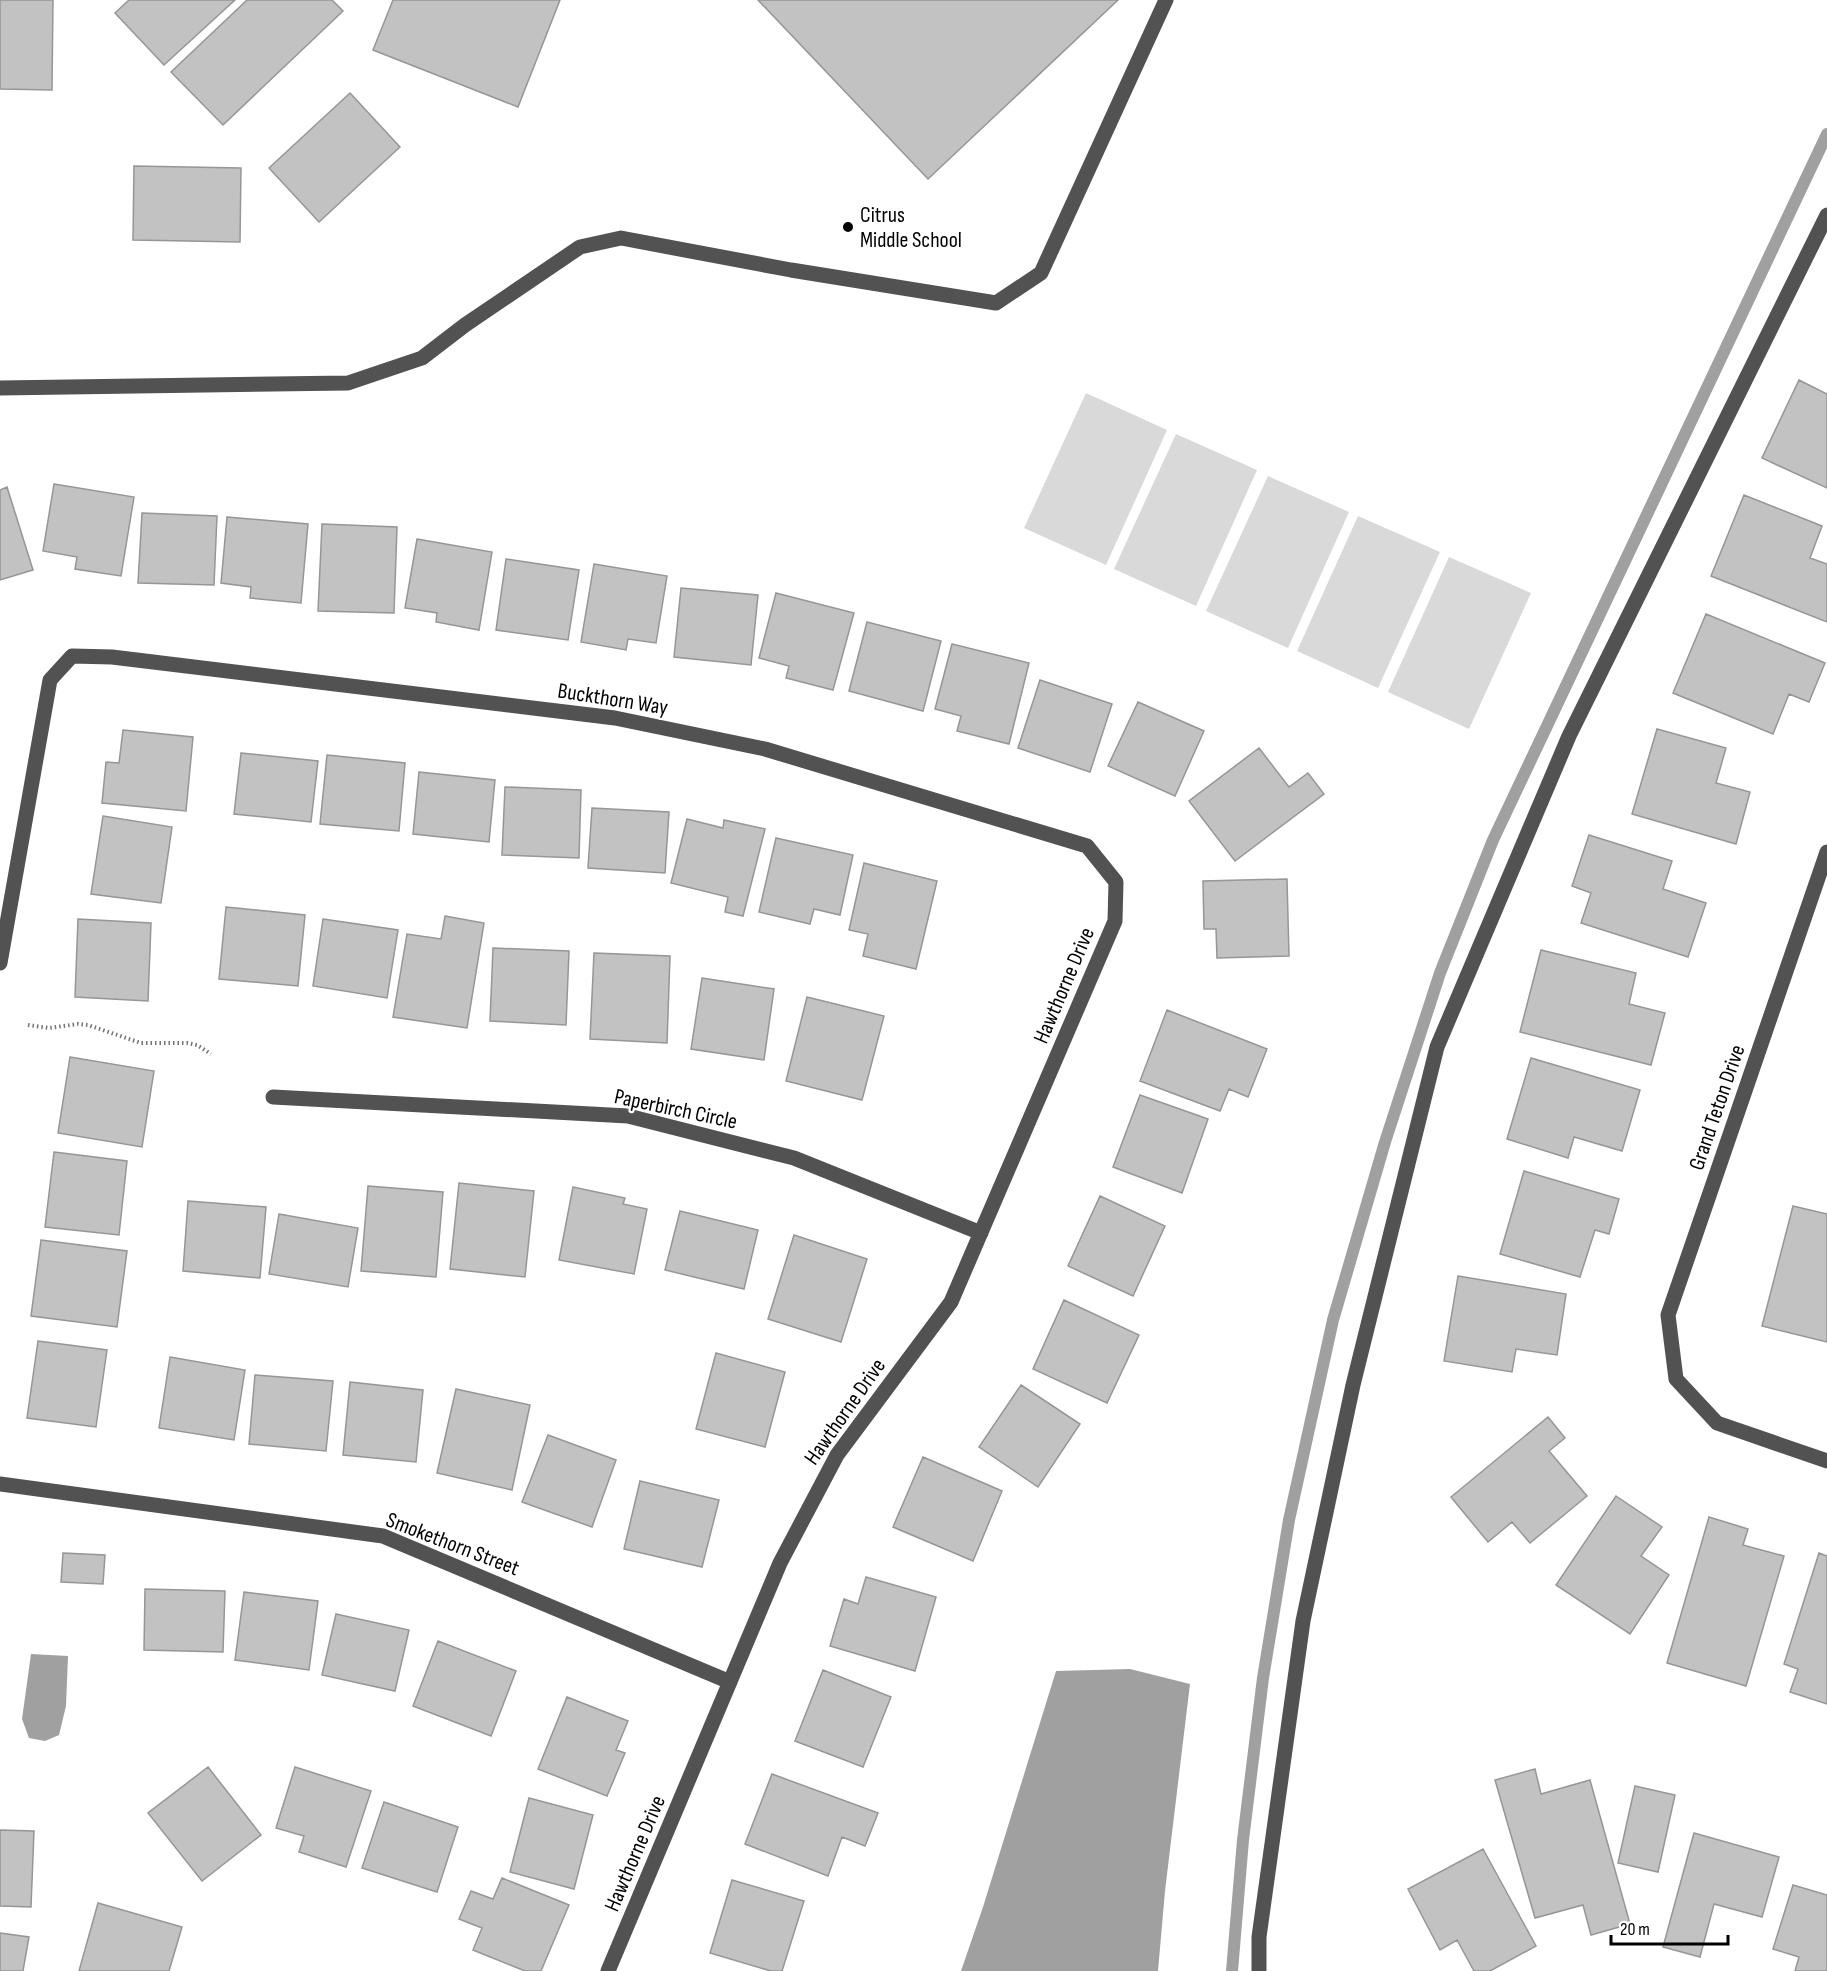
<svg xmlns="http://www.w3.org/2000/svg" width="1827" height="1971" viewBox="0 0 1827 1971" font-family="'Sofia Sans Condensed',sans-serif">
  <style>
    .green { fill: #d9d9d9 }
    .water { fill: #a0a0a0 }
    .lines { fill: none; stroke-linecap: round; stroke-linejoin: round }
    .stream { stroke: #a0a0a0; stroke-width: 12 }
    .building { fill: #c2c2c2; stroke: #969696; stroke-width: 1.5 }
    .path { stroke: #747474; stroke-width: 4; stroke-dasharray: 1.5 3; stroke-linecap: butt }
    .minor { stroke: #525252; stroke-width: 15 }
    .poi-dot { fill: #000; stroke: #fff; stroke-width: 2 }
    .labels { text-anchor: middle; stroke-width: 4.5; stroke-linejoin: round; paint-order: stroke }
    .poi-label { font-size: 22px; fill: #000; stroke: #fff; text-anchor: start }
    .street-label { font-size: 22px; fill: #000; stroke: #fff }
  </style>
  <rect width="100%" height="100%" fill="#fff"/>
  <!-- green -->
  <path class="green" d="M1086,393L1167,430L1106,565L1024,528Z
    M1176,434L1257,470L1196,606L1114,569Z
    M1268,476L1349,512L1288,648L1206,611Z
    M1358,516L1440,552L1378,688L1297,651Z
    M1449,557L1531,593L1469,729L1388,692Z"/>
  <!-- water -->
  <path class="water" d="M31,1654L68,1656L66,1706L59,1735L45,1741L29,1738L22,1719Z
    M1130,1669L1190,1684L1165,1891L1158,1971H961L983,1907L1056,1671Z"/>
  <g class="lines">
    <!-- stream -->
    <path class="stream" d="M1232,1971L1243,1840L1263,1678L1289,1520L1333,1320L1385,1142L1440,973L1493,840L1827,134"/>
  </g>
  <!-- building -->
  <path class="building" d="M0,0H53L52,90L0,89Z
    M129,0H235L164,65L115,13Z
    M247,0H332L343,11L223,125L171,72Z
    M393,0H560L518,107L373,50Z
    M758,0H1118L928,179Z
    M350,93L400,147L319,222L269,168Z
    M134,166L241,168L240,242L133,240Z
    M1799,380L1827,394V488L1762,458Z
    M54,484L134,497L121,576L75,569L77,557L43,551Z
    M7,487L33,570L0,580V490Z
    M1744,495L1822,526L1810,558L1827,564V622L1711,576Z
    M142,513L217,516L214,585L138,583Z
    M227,517L308,524L301,603L250,598L251,587L221,583Z
    M322,524L397,527L394,613L318,611Z
    M417,539L492,552L479,630L436,622L437,613L405,608Z
    M506,559L579,570L568,640L496,630Z
    M594,564L667,576L656,643L628,639L626,650L581,642Z
    M681,588L758,595L751,665L674,657Z
    M776,593L854,613L833,690L786,678L789,666L759,658Z
    M1706,614L1825,663L1809,702L1789,694L1773,734L1673,693Z
    M867,622L941,641L923,711L849,691Z
    M952,644L1029,663L1009,744L957,731L961,716L935,709Z
    M1040,680L1112,704L1090,772L1018,748Z
    M1138,702L1204,731L1175,796L1108,766Z
    M1657,729L1726,748L1716,783L1750,792L1736,844L1632,814Z
    M123,730L193,737L186,811L102,803L106,762L119,763Z
    M1259,748L1289,787L1308,773L1324,794L1235,861L1189,801Z
    M241,753L318,761L311,822L234,814Z
    M327,755L405,763L399,831L320,824Z
    M419,772L495,780L489,842L413,834Z
    M505,787L581,790L579,858L502,855Z
    M592,808L669,812L665,873L588,868Z
    M103,816L172,827L161,903L91,894Z
    M687,819L723,828L724,820L765,829L743,916L725,912L728,897L671,883Z
    M1589,835L1672,861L1663,889L1706,903L1688,957L1581,923L1591,893L1572,886Z
    M776,838L853,855L840,915L814,909L810,924L759,912Z
    M864,863L937,881L916,969L863,956L868,934L849,930Z
    M1287,879L1289,956L1217,958L1216,929H1204L1203,881Z
    M226,907L305,915L298,986L219,979Z
    M445,916L484,923L467,1028L393,1017L407,934L441,939Z
    M78,919L151,923L148,1001L75,997Z
    M323,919L398,930L387,998L313,986Z
    M493,948L569,951L566,1025L490,1021Z
    M1541,950L1636,973L1629,1004L1665,1013L1651,1065L1520,1032Z
    M594,953L670,956L667,1043L590,1039Z
    M702,978L774,989L764,1060L691,1049Z
    M807,997L884,1016L862,1100L786,1081Z
    M1167,1010L1267,1049L1248,1097L1229,1089L1220,1111L1140,1081Z
    M70,1057L154,1071L142,1147L58,1133Z
    M1531,1058L1640,1090L1622,1151L1574,1137L1568,1158L1507,1139Z
    M1140,1095L1208,1119L1182,1193L1113,1167Z
    M54,1152L127,1161L119,1235L45,1227Z
    M1524,1171L1619,1199L1609,1234L1595,1230L1580,1277L1500,1254Z
    M459,1183L534,1191L525,1277L450,1269Z
    M368,1186L443,1192L436,1277L361,1271Z
    M573,1187L625,1198L623,1204L647,1209L634,1274L559,1260Z
    M1100,1196L1165,1226L1133,1296L1068,1266Z
    M188,1201L266,1207L260,1278L183,1271Z
    M1793,1206L1827,1214V1342L1762,1326Z
    M680,1211L758,1230L744,1289L665,1270Z
    M279,1214L358,1228L348,1287L269,1274Z
    M794,1235L867,1259L841,1342L768,1319Z
    M41,1240L127,1251L117,1327L31,1316Z
    M1458,1276L1566,1294L1557,1355L1516,1349L1512,1372L1444,1361Z
    M1064,1300L1139,1335L1107,1403L1033,1369Z
    M38,1341L107,1350L96,1427L27,1418Z
    M716,1353L785,1372L765,1447L696,1429Z
    M170,1357L245,1370L234,1440L159,1428Z
    M255,1375L333,1381L326,1451L249,1444Z
    M350,1382L423,1390L416,1462L343,1455Z
    M1021,1385L1080,1424L1038,1487L979,1447Z
    M456,1389L530,1405L512,1490L437,1473Z
    M1548,1417L1565,1438L1549,1451L1587,1496L1530,1543L1512,1522L1488,1542L1451,1497Z
    M548,1435L616,1460L592,1527L522,1502Z
    M923,1457L1002,1491L973,1561L893,1527Z
    M640,1481L719,1500L702,1567L624,1549Z
    M1616,1496L1662,1527L1641,1556L1669,1575L1630,1634L1556,1585Z
    M1709,1517L1748,1529L1743,1545L1784,1556L1746,1686L1667,1663Z
    M63,1553L105,1555L103,1584L61,1582Z
    M1819,1553L1827,1556V1704L1790,1692L1798,1669L1784,1664Z
    M866,1577L936,1597L915,1671L830,1646L844,1599L858,1604Z
    M145,1589L225,1591L223,1652L144,1650Z
    M244,1592L318,1601L309,1670L235,1660Z
    M336,1614L409,1630L395,1691L322,1675Z
    M438,1641L516,1671L491,1736L413,1706Z
    M823,1670L891,1697L863,1767L795,1741Z
    M567,1697L628,1721L616,1750L625,1753L607,1796L538,1769Z
    M208,1767L261,1835L202,1881L148,1813Z
    M295,1767L371,1791L346,1867L299,1852L304,1836L276,1828Z
    M1535,1769L1541,1794L1590,1780L1630,1924L1591,1935L1583,1905L1535,1918L1495,1780Z
    M772,1774L878,1813L865,1846L842,1837L828,1876L745,1844Z
    M1635,1786L1675,1795L1658,1872L1618,1863Z
    M529,1798L593,1815L574,1889L510,1872Z
    M384,1802L458,1827L437,1892L362,1868Z
    M0,1830L34,1831L31,1907L0,1906Z
    M1694,1833L1779,1857L1762,1917L1714,1904L1700,1957L1663,1947Z
    M1483,1849L1536,1946L1490,1971H1474L1457,1940L1440,1950L1408,1889Z
    M502,1878L569,1905L541,1971H525L473,1950L482,1928L459,1919L471,1891L493,1899Z
    M732,1880L804,1901L782,1971H771L710,1953Z
    M1793,1885L1827,1895V1971H1795L1799,1957L1773,1949Z
    M98,1903L182,1927L169,1971H79Z
    M0,1933L29,1937L23,1971H0Z"/>
  <g class="lines">
    <!-- path -->
    <path class="path" d="M28,1025L49,1028L78,1024L88,1025L141,1043H187L197,1045L211,1054"/>
    <!-- minor -->
    <path class="minor" d="M0,388L348,383L422,358L465,325L580,247L621,238L791,270L996,303L1041,273L1166,0
      M1827,852L1668,1315L1676,1379L1717,1423L1827,1461
      M0,963L50,680L72,656L112,657L615,718L765,749L1087,846L1116,882L1115,921L951,1302L837,1455L780,1563L608,1971
      M273,1097L628,1116L794,1158L981,1233
      M0,1484L383,1536L730,1682
      M1259,1971V1937L1303,1621L1353,1385L1437,1047L1569,736L1827,215"/>
  </g>
  <!-- markers -->
  <circle class="poi-dot" cx="848" cy="227" r="6"/>
  <g class="labels">
    <!-- poi labels -->
    <g class="poi-label">
      <text x="860" y="222">Citrus<tspan x="860" dy="25">Middle School</tspan></text>
    </g>
    <!-- street labels -->
    <g class="street-label">
      <text transform="translate(613 698) rotate(9)" y="8">Buckthorn Way</text>
      <text transform="translate(1063 985) rotate(-67)" y="8">Hawthorne Drive</text>
      <text transform="translate(1716 1107) rotate(-71)" y="8">Grand Teton Drive</text>
      <text transform="translate(676 1108) rotate(12)" y="8">Paperbirch Circle</text>
      <text transform="translate(844 1411) rotate(-55)" y="8">Hawthorne Drive</text>
      <text transform="translate(453 1543) rotate(21)" y="8">Smokethorn Street</text>
      <text transform="translate(634 1853) rotate(-67)" y="8">Hawthorne Drive</text>
    </g>
  </g>
  <!-- scale -->
  <path d="M1611 1935v9h117v-9" fill="none" stroke="#000000" stroke-width="3"/>
  <text x="1620" y="1935" font-size="18" fill="#000000" stroke="#ffffff" stroke-width="4.5" paint-order="stroke">20 m</text>
</svg>
